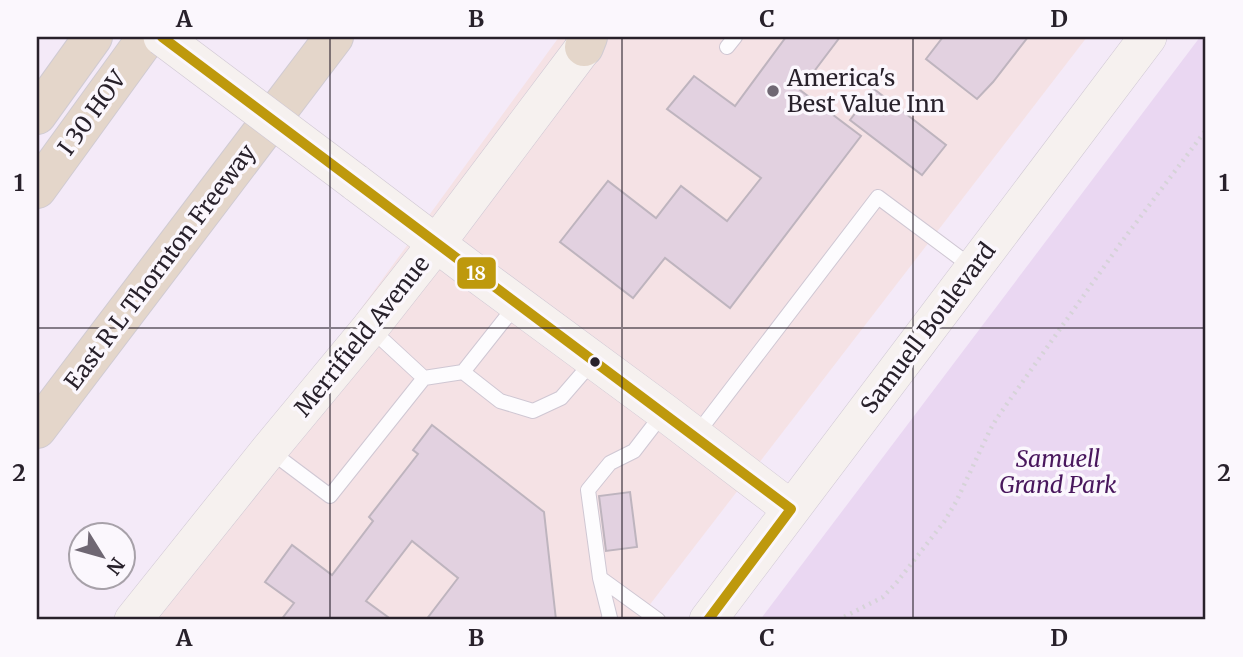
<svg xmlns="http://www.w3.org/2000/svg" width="1243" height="657" viewBox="0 0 1243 657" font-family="Merriweather,serif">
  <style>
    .commercial { fill: #f5e2e5 }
    .green { fill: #ead7f2 }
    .building { fill: #e2d1e0; stroke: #beb4be; stroke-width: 2 }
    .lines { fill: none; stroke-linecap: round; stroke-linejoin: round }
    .service-casing { stroke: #cfc7d3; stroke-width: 16 }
    .secondary-casing { stroke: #cfc7d3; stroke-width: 38 }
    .motorway-casing { stroke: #d0cbd2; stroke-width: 40 }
    .path { stroke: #d6d3d8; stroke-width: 4.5; stroke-dasharray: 2 5; stroke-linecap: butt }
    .service { stroke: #fdfcfe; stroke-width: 14 }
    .secondary { stroke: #f6f1ef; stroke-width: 37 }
    .motorway { stroke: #e4d6ca; stroke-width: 38 }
    .secondary-bridge-casing { stroke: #cfc7d3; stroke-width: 38; stroke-linecap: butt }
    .secondary-bridge { stroke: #f6f1ef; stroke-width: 37 }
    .bus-1-casing { stroke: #fbf7fd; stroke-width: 16 }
    .bus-1 { stroke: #be990d; stroke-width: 10 }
    .grid { fill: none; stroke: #28212b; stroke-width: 2; stroke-opacity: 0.55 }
    .poi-dot { fill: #6f6773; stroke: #fbf7fd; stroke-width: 2.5 }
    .bus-dot { fill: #28212b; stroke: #fbf7fd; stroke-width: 2.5 }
    .labels { text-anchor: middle; stroke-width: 7; stroke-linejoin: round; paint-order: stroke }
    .poi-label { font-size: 23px; fill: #28212b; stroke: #fbf7fd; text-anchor: start }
    .street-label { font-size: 23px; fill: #28212b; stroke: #fbf7fd }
    .park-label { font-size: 23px; font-style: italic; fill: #49175d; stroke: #fbf7fd }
    .line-badge { stroke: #fbf7fd; stroke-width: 2.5 }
    .badge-label { font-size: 19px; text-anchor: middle; font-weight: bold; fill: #fff }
    .neatline { fill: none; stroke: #28212b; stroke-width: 2.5 }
    .grid-label { font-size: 23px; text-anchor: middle; font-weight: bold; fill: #28212b }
  </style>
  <rect width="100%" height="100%" fill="#f4eaf8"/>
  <!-- commercial -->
  <path class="commercial" d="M559,37H1087L638,620H134Z"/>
  <!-- green -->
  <path class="green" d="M1200,37H1206V620H760Z"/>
  <!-- building -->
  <path class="building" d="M786,37H840L800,90L861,136L730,308L665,258L633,298L560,242L608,181L656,218L681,186L727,221L761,178L667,109L694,76L735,106Z
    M943,37H1028L993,82L977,99L926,59Z
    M874,89L946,145L922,175L850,120Z
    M432,425L544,512L556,620H426L458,578L412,541L366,601L392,620H281L294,603L265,582L292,545L332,575L373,521L369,517L418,454L413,450Z
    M630,492L637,547L606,551L599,496Z"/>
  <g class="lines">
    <!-- service casing -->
    <g class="service-casing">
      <path id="service" d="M727,47L735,37
        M371,329L424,378
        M463,372L500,401L533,411L561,398L593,361
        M696,435L878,197L972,267
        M270,451L330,496L424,378L463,372L516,305
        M600,578L658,620
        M608,620L610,618L600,578L588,490L610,463L634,451L664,412"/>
    </g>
    <!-- secondary casing -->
    <g class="secondary-casing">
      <path id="secondary" d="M355,182L466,266L664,412L791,509
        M133,620L269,450L370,328L436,244L584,47
        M708,620L1148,37"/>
    </g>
    <!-- motorway casing -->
    <g class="motorway-casing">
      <path id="motorway" d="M584,47L588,37
        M37,115L93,37
        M37,189L147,37
        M37,429L334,37"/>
    </g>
    <!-- path -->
    <path class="path" d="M838,620L883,597L897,582L944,522L956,502L990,430L997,418L1123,240L1206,130"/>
    <!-- service -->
    <use href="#service" class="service"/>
    <!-- secondary -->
    <use href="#secondary" class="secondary"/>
    <!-- motorway -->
    <use href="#motorway" class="motorway"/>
    <!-- secondary-bridge casing -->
    <g class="secondary-bridge-casing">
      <path id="secondary-bridge" d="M162,37L355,182"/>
    </g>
    <!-- secondary-bridge -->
    <use href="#secondary-bridge" class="secondary-bridge"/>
    <!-- bus-1 casing -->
    <g class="bus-1-casing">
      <path id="bus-1" d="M162,37L791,509
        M708,620L791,509"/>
    </g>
    <!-- bus-1 -->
    <use href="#bus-1" class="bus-1"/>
  </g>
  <!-- grid -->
  <path class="grid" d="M330,37V620M622,37V620M913,37V620M37,328H1206"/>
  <!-- markers -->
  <circle class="poi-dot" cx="773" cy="91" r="7"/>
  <circle class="bus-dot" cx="595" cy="362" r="6"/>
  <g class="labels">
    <!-- poi labels -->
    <g class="poi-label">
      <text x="787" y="86">America's<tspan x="787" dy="26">Best Value Inn</tspan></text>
    </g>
    <!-- street labels -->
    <g class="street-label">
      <text transform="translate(92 113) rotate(-54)" y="8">I 30 HOV</text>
      <text transform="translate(160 267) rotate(-53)" y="8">East R L Thornton Freeway</text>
      <text transform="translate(928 328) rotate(-53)" y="8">Samuell Boulevard</text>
      <text transform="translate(362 336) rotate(-51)" y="8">Merrifield Avenue</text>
    </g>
    <!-- park labels -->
    <g class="park-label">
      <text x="1058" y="467">Samuell<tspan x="1058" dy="26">Grand Park</tspan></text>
    </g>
  </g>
  <rect class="line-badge" x="456" y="256" width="41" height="34" rx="7" fill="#be990d"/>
  <g class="badge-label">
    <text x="476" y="280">18</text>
  </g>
  <!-- border -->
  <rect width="1243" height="657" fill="none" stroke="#fbf7fd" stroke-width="77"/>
  <!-- north arrow -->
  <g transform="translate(102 556) rotate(127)"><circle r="33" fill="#fbf7fd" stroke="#a7a1a9" stroke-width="2"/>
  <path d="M0-5L12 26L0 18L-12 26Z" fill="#6f6773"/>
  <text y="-10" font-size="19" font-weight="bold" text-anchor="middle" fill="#28212b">N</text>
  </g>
  <rect x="38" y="38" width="1166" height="580" class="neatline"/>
  <g class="grid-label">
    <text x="184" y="27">A</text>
    <text x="476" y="27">B</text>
    <text x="767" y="27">C</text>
    <text x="1059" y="27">D</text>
    <text x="19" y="191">1</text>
    <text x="1224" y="191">1</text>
    <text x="19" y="481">2</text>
    <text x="1224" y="481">2</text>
    <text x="184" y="646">A</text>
    <text x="476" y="646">B</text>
    <text x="767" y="646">C</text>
    <text x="1059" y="646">D</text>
  </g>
</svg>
